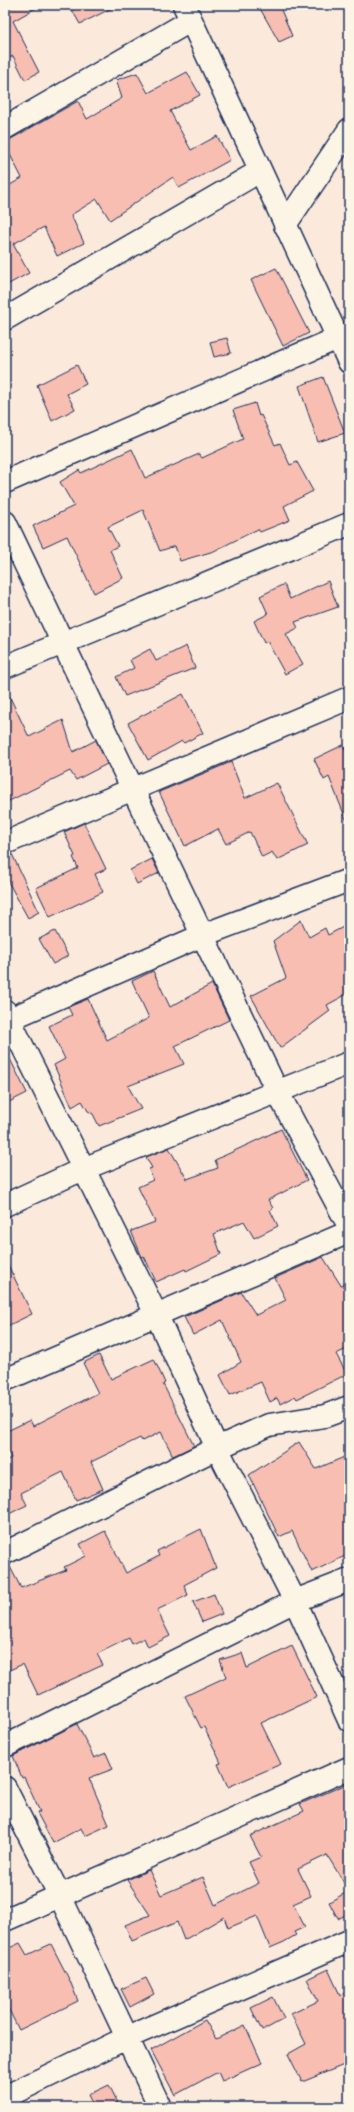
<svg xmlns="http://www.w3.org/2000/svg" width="354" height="2112" viewBox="0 0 354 2112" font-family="Mali,sans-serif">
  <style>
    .building { fill: #f8beb2; stroke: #1b2f5e }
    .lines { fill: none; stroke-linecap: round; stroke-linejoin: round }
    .minor-casing { stroke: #1b2f5e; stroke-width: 25 }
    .minor { stroke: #fcf5e5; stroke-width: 22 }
  </style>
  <rect width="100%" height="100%" fill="#fbeadb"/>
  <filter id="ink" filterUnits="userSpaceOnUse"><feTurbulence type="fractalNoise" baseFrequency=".025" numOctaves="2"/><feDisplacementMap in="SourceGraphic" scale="8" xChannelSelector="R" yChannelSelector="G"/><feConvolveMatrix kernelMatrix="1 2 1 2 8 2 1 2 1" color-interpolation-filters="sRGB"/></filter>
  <g filter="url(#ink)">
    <!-- building -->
    <path class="building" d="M5,5H41L13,21L39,72L25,80L13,56L5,60Z
      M69,5H118L80,24Z
      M258,5H279L292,36L279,42Z
      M187,72L200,95L170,111L191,150L217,136L230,160L179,188L173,177L110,220L97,199L71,215L84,243L57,256L44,227L13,244L29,273L5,286V188L22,178L5,145V140L11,139L78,101L87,119L122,98L116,80L137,73L148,93Z
      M276,268L309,333L283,346L251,280Z
      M227,338L231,353L214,357L210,342Z
      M77,365L86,384L67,394L75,409L52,421L37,385Z
      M323,377L345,433L318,442L299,386Z
      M255,403L259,416L261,415L275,445L280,443L290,465L297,462L313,491L284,506L290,520L260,532L258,529L214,551L180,561L175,546L160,551L143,510L108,527L118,546L110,550L123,578L94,593L67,536L43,547L33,526L74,506L60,482L79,470L81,473L132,449L145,478L199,454L202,458L243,439L233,410Z
      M328,581L338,607L295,622L298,628L286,634L303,664L285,674L267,641L264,643L254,621L268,614L260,596L284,584L290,599Z
      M186,646L195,668L125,696L116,677L134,668L130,660L150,649L156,661Z
      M5,687L29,737L63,720L73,752L96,740L107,764L76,780L70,771L5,803Z
      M183,694L203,733L184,743L182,741L148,760L128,723Z
      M343,745L349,759L348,824L329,777L324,780L314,759Z
      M231,762L245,798L277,783L308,845L277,860L272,852L262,857L250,832L226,844L218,829L185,846L159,792Z
      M84,823L106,869L95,874L103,892L50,917L36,888L78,868L73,857L75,856L64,832Z
      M12,854L39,912L28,918L5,876V855Z
      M152,859L159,873L137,884L130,870Z
      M301,920L309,937L325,928L328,935L349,924V993L327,1005L330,1011L280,1048L251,996L286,978L273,941Z
      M55,931L68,956L53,964L39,939Z
      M153,971L170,1007L212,984L229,1020L175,1046L184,1064L128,1086L141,1109L99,1126L93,1114L88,1111L82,1101L72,1107L54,1065L65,1059L49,1026L72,1015L68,1007L88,999L107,1040L149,1018L132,981Z
      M5,1049L27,1093L5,1104Z
      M281,1129L307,1180L268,1200L273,1208L270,1210L278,1226L254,1238L244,1221L214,1234L221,1254L186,1271L185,1269L156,1282L144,1256L142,1257L131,1231L155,1222L138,1187L153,1180L149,1169L152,1168L146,1157L169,1148L187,1179L218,1168L215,1160Z
      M323,1257L340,1284L342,1285L349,1282V1348L336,1354L347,1374L297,1399L295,1396L280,1404L277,1398L270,1402L261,1382L230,1395L220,1375L241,1362L222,1320L193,1335L184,1317L241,1292L256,1315L286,1300L275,1278Z
      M5,1259L32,1314L5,1327Z
      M99,1355L111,1379L154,1359L165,1383L163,1384L194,1446L173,1456L161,1432L142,1441L140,1438L91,1462L103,1489L76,1500L63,1472L21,1493L27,1505L5,1516V1461L11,1458L5,1446V1432L30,1420L33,1426L98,1393L83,1363Z
      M299,1442L316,1469L349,1455V1554L312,1572L292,1531L279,1537L249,1475Z
      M201,1529L216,1568L184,1585L188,1595L157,1610L170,1636L148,1647L144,1638L132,1644L129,1638L97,1654L103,1665L38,1695L23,1664L5,1672V1565H9L21,1588L66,1570L64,1567L86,1556L80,1544L105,1531L126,1573L159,1556L157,1551Z
      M214,1594L222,1614L202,1622L193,1602Z
      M292,1646L317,1697L261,1723L281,1764L228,1787L218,1764L221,1763L204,1727L201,1728L185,1696L226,1677L220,1660L242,1653L247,1668Z
      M77,1724L94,1758L106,1753L113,1769L89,1778L109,1825L85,1836L81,1828L53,1843L37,1813L40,1812L24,1777L22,1778L13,1756Z
      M349,1783V1913L338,1919L329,1902L349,1891L327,1855L298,1869L311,1896L293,1904L305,1927L294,1932L296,1935L284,1942L270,1948L257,1916L228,1928L224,1917L184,1940L177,1922L132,1941L125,1925L150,1915L127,1880L149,1870L161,1895L203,1877L215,1905L259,1883L249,1862L261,1857L250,1836L304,1811L300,1804Z
      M20,1943L27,1955L51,1944L70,1981L78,2001L19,2030L5,2002V1950Z
      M328,1969L340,1995L349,1991V2063L302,2082L288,2054L306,2044L291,2014L318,2001L307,1979Z
      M146,1978L154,1994L130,2007L121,1989Z
      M273,1997L284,2019L262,2031L251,2008Z
      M205,2020L216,2039L245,2025L262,2063L222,2081L218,2072L175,2095L151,2050Z
      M109,2085L120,2107H94L88,2095Z"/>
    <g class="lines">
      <!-- minor casing -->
      <g class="minor-casing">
        <path id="minor" d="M184,5L349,362
          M5,128L190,21
          M285,225L349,130
          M5,319L260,171
          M5,482L338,338
          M5,522L277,1091L349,1226
          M5,667L349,524
          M5,843L349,698
          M5,1011L157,1316L217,1448L295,1601L349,1720
          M5,1021L203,935L349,880
          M5,1205L83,1169L349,1063
          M5,1380L349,1232
          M5,1553L217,1448L269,1425L325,1416L349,1407
          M5,1746L295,1601L349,1580
          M5,1788L60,1896L160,2107
          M5,1920L349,1768
          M5,2097L126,2038L349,1941"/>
      </g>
      <!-- minor -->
      <use href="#minor" class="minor"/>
    </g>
  </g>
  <!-- margin -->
  <rect width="354" height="2112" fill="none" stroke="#fcf5e5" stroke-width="20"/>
  <rect x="10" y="10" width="334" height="2092" fill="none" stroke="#1b2f5e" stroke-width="1.5" filter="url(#ink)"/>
</svg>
